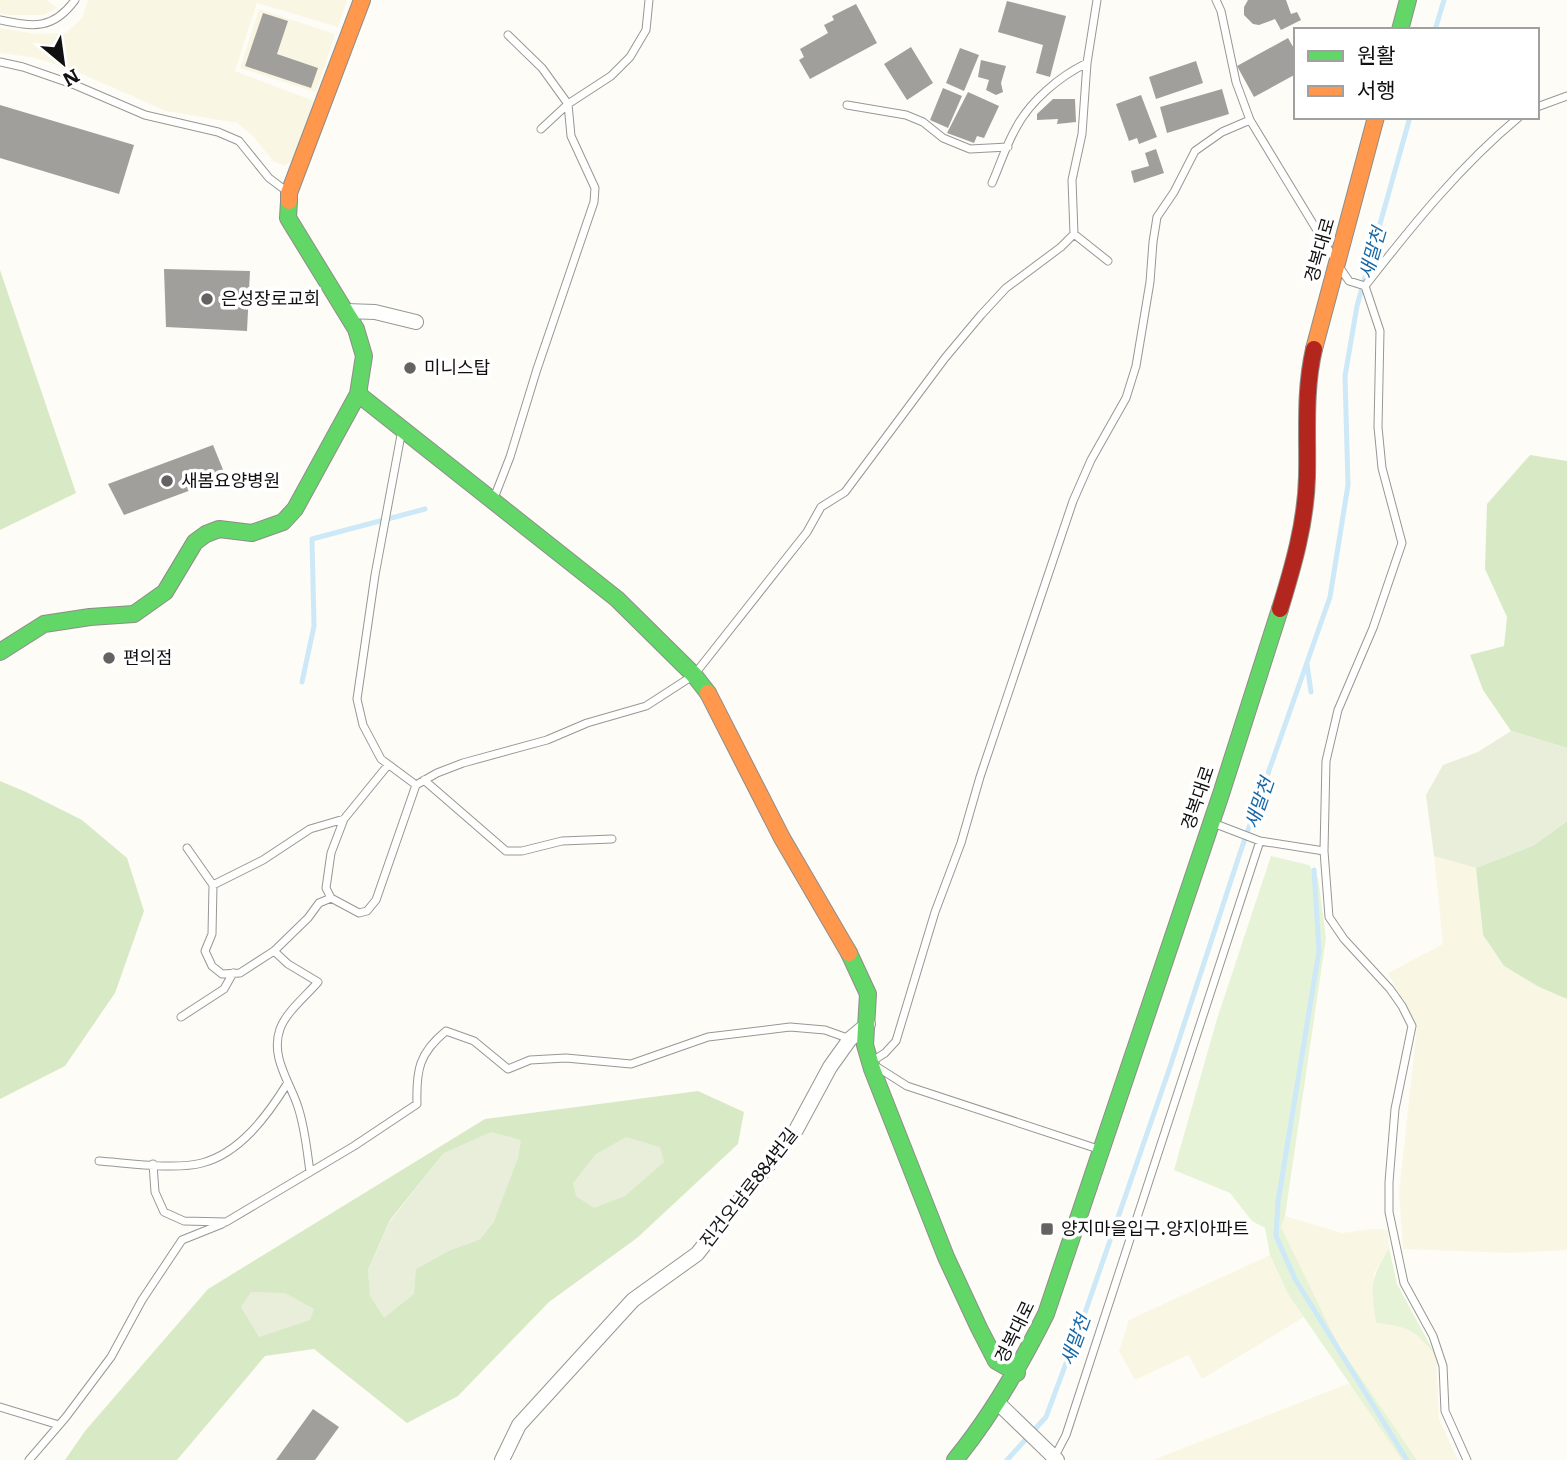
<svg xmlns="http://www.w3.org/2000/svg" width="1567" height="1460" viewBox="0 0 1567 1460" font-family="Literata,'Noto Sans KR',serif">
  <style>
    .farmland { fill: #f9f7e4 }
    .green { fill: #e7f3d7 }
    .forest { fill: #d8eac5; fill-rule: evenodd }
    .cemetery { fill: #e9eedb }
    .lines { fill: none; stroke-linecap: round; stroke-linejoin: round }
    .stream { stroke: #cde8f7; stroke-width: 5 }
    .building { fill: #a19f9c }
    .lane-casing { stroke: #979795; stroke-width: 9 }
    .street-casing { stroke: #979795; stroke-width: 16 }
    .fast-casing { stroke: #8e8d8b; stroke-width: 18 }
    .slow-casing { stroke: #8e8d8b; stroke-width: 18 }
    .jam-casing { stroke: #8e8d8b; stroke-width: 18 }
    .lane { stroke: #fffffe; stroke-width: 7 }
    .street { stroke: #fffffe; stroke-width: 14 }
    .fast { stroke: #63d668; stroke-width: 16 }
    .slow { stroke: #ff974d; stroke-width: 16 }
    .jam { stroke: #b3261e; stroke-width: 16 }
    .poi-dot { fill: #646362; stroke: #fff; stroke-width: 2.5 }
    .labels { text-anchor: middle; stroke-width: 7; stroke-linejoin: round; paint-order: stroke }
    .street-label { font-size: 18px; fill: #111; stroke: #fff }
    .poi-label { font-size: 18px; fill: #111; stroke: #fff; text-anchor: start }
    .water-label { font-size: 19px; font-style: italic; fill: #1768a6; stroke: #fff }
  </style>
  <rect width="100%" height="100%" fill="#fdfcf7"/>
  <!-- farmland -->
  <path class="farmland" d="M0,0H47L57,8L44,15H9L0,13Z
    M88,0H347L338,27L257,3L235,71L314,101L295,158L285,166L273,161L253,136L237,123L166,111L68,68L31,57L0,53V28L36,34L66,33L82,18Z
    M259,9L335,34L316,92L240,68Z
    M1434,856L1476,868L1483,935L1504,966L1539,987L1567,999V1250L1510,1253L1403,1249L1399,1192L1417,1028L1388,973L1443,944Z
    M1285,1216L1342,1233L1373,1229L1388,1230L1389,1248L1373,1275L1400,1325L1423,1340L1436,1356L1439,1419L1458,1460H1417L1393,1427L1339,1346L1281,1227Z
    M1270,1255L1288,1294L1304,1317L1202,1379L1188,1355L1135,1380L1119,1351L1129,1320Z
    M1350,1383L1402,1460H1153Z"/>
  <!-- green -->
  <path class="green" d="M1271,856L1309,865L1318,878L1326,938L1285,1216L1281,1227L1339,1346L1417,1460H1402L1288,1294L1270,1255L1265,1228L1252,1221L1230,1193L1174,1170L1217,1019Z
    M1389,1248L1397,1284L1436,1356C1416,1331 1408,1326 1376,1323C1371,1285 1369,1282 1389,1248Z"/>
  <!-- forest -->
  <path class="forest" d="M0,270L76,493L0,530Z
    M1530,455L1567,461V748L1511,731L1483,690L1470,655L1504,646L1507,617L1485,569L1487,504Z
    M0,781L26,792L82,820L127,858L144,911L115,993L65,1066L0,1099Z
    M1567,821V999L1539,987L1504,966L1483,935L1476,868L1534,845Z
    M698,1091L744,1112L738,1144L637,1238L549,1302L458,1396L407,1423L314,1349L265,1356L177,1460H65L85,1431L208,1289L485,1119ZM444,1153L501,1197L494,1221L480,1239L450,1250L415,1269L368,1270L390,1220Z"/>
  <!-- cemetery -->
  <path class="cemetery" d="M1511,731L1567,748V821L1534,845L1476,868L1434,856L1426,795L1443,765L1478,752Z
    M491,1132L521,1140L518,1158L494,1221L480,1239L450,1250L416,1269L414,1294L384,1318L370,1296L368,1270L390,1221L444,1153Z
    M626,1137L660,1147L664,1162L625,1196L594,1208L576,1196L573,1183L596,1154Z
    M251,1292L285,1293L314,1309L310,1320L259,1337L241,1307Z"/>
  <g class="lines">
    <!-- stream -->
    <path class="stream" d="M1435,30L1444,0
      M1307,664L1311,692
      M302,682L314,626L312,539L425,509
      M1314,870L1319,951L1278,1202L1276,1236L1295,1279L1407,1460
      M1007,1460L1046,1417L1087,1307L1169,1070L1240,853L1330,597L1348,485L1345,376L1357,306L1410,117"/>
  </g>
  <!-- building -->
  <path class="building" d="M1248,0H1286L1291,14L1297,12L1301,20L1281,30L1275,19L1259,25L1253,24L1244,15V7Z
    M1007,1L1066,16L1050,77L1036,73L1043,45L998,32Z
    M856,4L877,43L810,79L799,60L804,57L800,49L828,33L824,25L834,20L832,16Z
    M263,13L288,21L277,54L318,68L311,88L245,66Z
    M1288,38L1296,52V74L1254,97L1237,66Z
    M911,47L933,83L907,100L884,64Z
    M960,48L979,55L964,91L946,83Z
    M981,60L1006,66L1001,83L1003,92L996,95L986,90L989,80L978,77Z
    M1196,61L1203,83L1156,99L1149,77Z
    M943,88L962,96L948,128L930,120Z
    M1222,89L1229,114L1167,133L1160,107Z
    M968,92L999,106L984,138L977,136L974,143L947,133Z
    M1141,95L1157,137L1139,144L1137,138L1129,141L1116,104Z
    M1053,99H1075L1076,122L1057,124L1058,119L1037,120V114Z
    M0,105L134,145L119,194L0,158Z
    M1156,149L1164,173L1134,183L1131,171L1149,166L1145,153Z
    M164,269L250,271L247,331L166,327Z
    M213,445L226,477L124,515L108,484Z
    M313,1409L339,1427L315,1460H276Z"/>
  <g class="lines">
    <!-- lane casing -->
    <g class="lane-casing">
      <path id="lane" d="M1216,0L1221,11L1236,82L1250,120L1332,255
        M0,20C34,27 53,30 75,0
        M0,62L23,67L75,85L145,115L218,132L239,141L269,178L285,190
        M847,105L906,115L923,122L943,138L970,149L1008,147
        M1537,107L1567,96
        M541,129L568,104L611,76L630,57L646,30L649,0
        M992,183C1000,165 1006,145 1016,128C1030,101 1060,76 1087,63
        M1074,234L1108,261
        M1338,265L1349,281L1365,286
        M1365,286L1380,331L1378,427L1382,468L1402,543L1373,628L1338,710L1326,761L1324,851L1329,917L1344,939L1390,989L1402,1006L1412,1026L1395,1109L1389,1182V1212L1404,1283L1433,1336L1443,1366L1445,1411L1467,1460
        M1365,286C1412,226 1460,166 1519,117
        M401,435L375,575L357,699L363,725L381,759L416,785L437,773L463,763L547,740L587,723L646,706L694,675L807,532L821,507L845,492L945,358L981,315L1006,288L1061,247L1074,234L1072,180L1082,134L1087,63L1097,0
        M494,498L510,457L537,369L594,202L595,188L571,136L568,104L542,68L508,35
        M388,765L344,819L331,853L326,888L331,898L359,913L367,911L376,900L416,785
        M424,780L506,851H522L562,841L612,839
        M1213,823L1260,841L1324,851
        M187,848L213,885L212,934L205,951L212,966L222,974L240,973L274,951L308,918L319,903L331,898
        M213,885L263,860L310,829L344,819
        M274,951L288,964L318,982C306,996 286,1012 280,1029C270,1057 290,1082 298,1107C305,1128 307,1151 310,1172
        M181,1017L224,989L233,973
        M874,1060L885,1053L896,1041L935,912L961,843L980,777L1073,501L1091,460L1126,398L1136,366L1150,282L1153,242L1157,217L1174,192L1195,151L1222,132L1250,120
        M877,1067L907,1086L1098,1149
        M99,1161C127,1163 175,1170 202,1163C240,1153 267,1116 287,1084
        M153,1164L155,1192L164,1212L184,1221L226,1222L354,1146L417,1104C416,1070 419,1053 446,1031L474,1041L508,1069L530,1060L566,1058L631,1064L708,1037L790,1027L825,1030L850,1039
        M0,1407L59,1425
        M1055,1456L1066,1435L1260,841
        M29,1460L66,1417L111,1357L142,1300L182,1240L222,1224"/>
    </g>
    <!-- street casing -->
    <g class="street-casing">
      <path id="street" d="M346,311L375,312L416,322
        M998,1403L1057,1460
        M502,1460L519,1425L633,1300L697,1254L796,1130L830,1067L850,1039L868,1024"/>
    </g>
    <!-- fast casing -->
    <g class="fast-casing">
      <path id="fast" d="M1400,30L1408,0
        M358,394L617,599L694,675L708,693
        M0,652L44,624L90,617L134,614L165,592L195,542L206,534L219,529L252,533L283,522L295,509L358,394L364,356L356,329L288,218L289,201
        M849,953L868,994L865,1045L872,1069L946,1257L979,1328L996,1361L1017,1373
        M955,1460C992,1415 1020,1366 1046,1314L1221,794L1280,609"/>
    </g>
    <!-- slow casing -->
    <g class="slow-casing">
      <path id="slow" d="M289,201V193L362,0
        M1314,349L1376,117
        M708,693L782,838L849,953"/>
    </g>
    <!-- jam casing -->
    <g class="jam-casing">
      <path id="jam" d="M1280,609C1293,567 1306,522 1307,477C1308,434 1304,392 1314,349"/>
    </g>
    <!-- lane -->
    <use href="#lane" class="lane"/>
    <!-- street -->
    <use href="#street" class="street"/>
    <!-- fast -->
    <use href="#fast" class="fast"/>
    <!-- slow -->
    <use href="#slow" class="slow"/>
    <!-- jam -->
    <use href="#jam" class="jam"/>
  </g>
  <!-- markers -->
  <g class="poi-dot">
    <circle cx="207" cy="299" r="7"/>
    <circle cx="410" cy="368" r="7"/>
    <circle cx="167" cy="481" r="7"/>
    <circle cx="109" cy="658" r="7"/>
    <rect x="1040" y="1222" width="14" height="14" rx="3.5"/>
  </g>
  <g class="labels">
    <!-- street labels -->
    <g class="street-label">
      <text transform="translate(1320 250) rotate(-74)" y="6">경복대로</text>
      <text transform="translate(1198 798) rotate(-71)" y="6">경복대로</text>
      <text transform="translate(749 1188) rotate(-52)" y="6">진건오남로884번길</text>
      <text transform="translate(1015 1332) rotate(-64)" y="6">경복대로</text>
    </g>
    <!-- poi labels -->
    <g class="poi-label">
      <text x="221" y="305">은성장로교회</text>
      <text x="424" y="374">미니스탑</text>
      <text x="181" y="487">새봄요양병원</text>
      <text x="123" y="664">편의점</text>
      <text x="1061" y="1235">양지마을입구.양지아파트</text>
    </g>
    <!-- water labels -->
    <g class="water-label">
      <text transform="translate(1372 253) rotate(-74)" y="7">새말천</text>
      <text transform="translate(1259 803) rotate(-71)" y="7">새말천</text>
      <text transform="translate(1075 1340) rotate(-70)" y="7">새말천</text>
    </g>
  </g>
  <!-- legend -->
  <rect x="1294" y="28" width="245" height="91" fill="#ffffff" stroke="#a0a0a0" stroke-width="2"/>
  <rect x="1308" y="51" width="35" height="10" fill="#63d668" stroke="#a0a0a0" stroke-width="2"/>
  <text x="1357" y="63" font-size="21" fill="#111111">원활</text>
  <rect x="1308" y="86" width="35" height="10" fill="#ff974d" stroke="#a0a0a0" stroke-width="2"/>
  <text x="1357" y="98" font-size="21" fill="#111111">서행</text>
  <!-- north arrow -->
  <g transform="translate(63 63) rotate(151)" stroke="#ffffff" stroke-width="5" paint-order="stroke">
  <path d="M0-5L12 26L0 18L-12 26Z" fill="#111111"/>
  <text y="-10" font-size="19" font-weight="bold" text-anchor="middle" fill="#111111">N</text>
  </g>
</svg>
